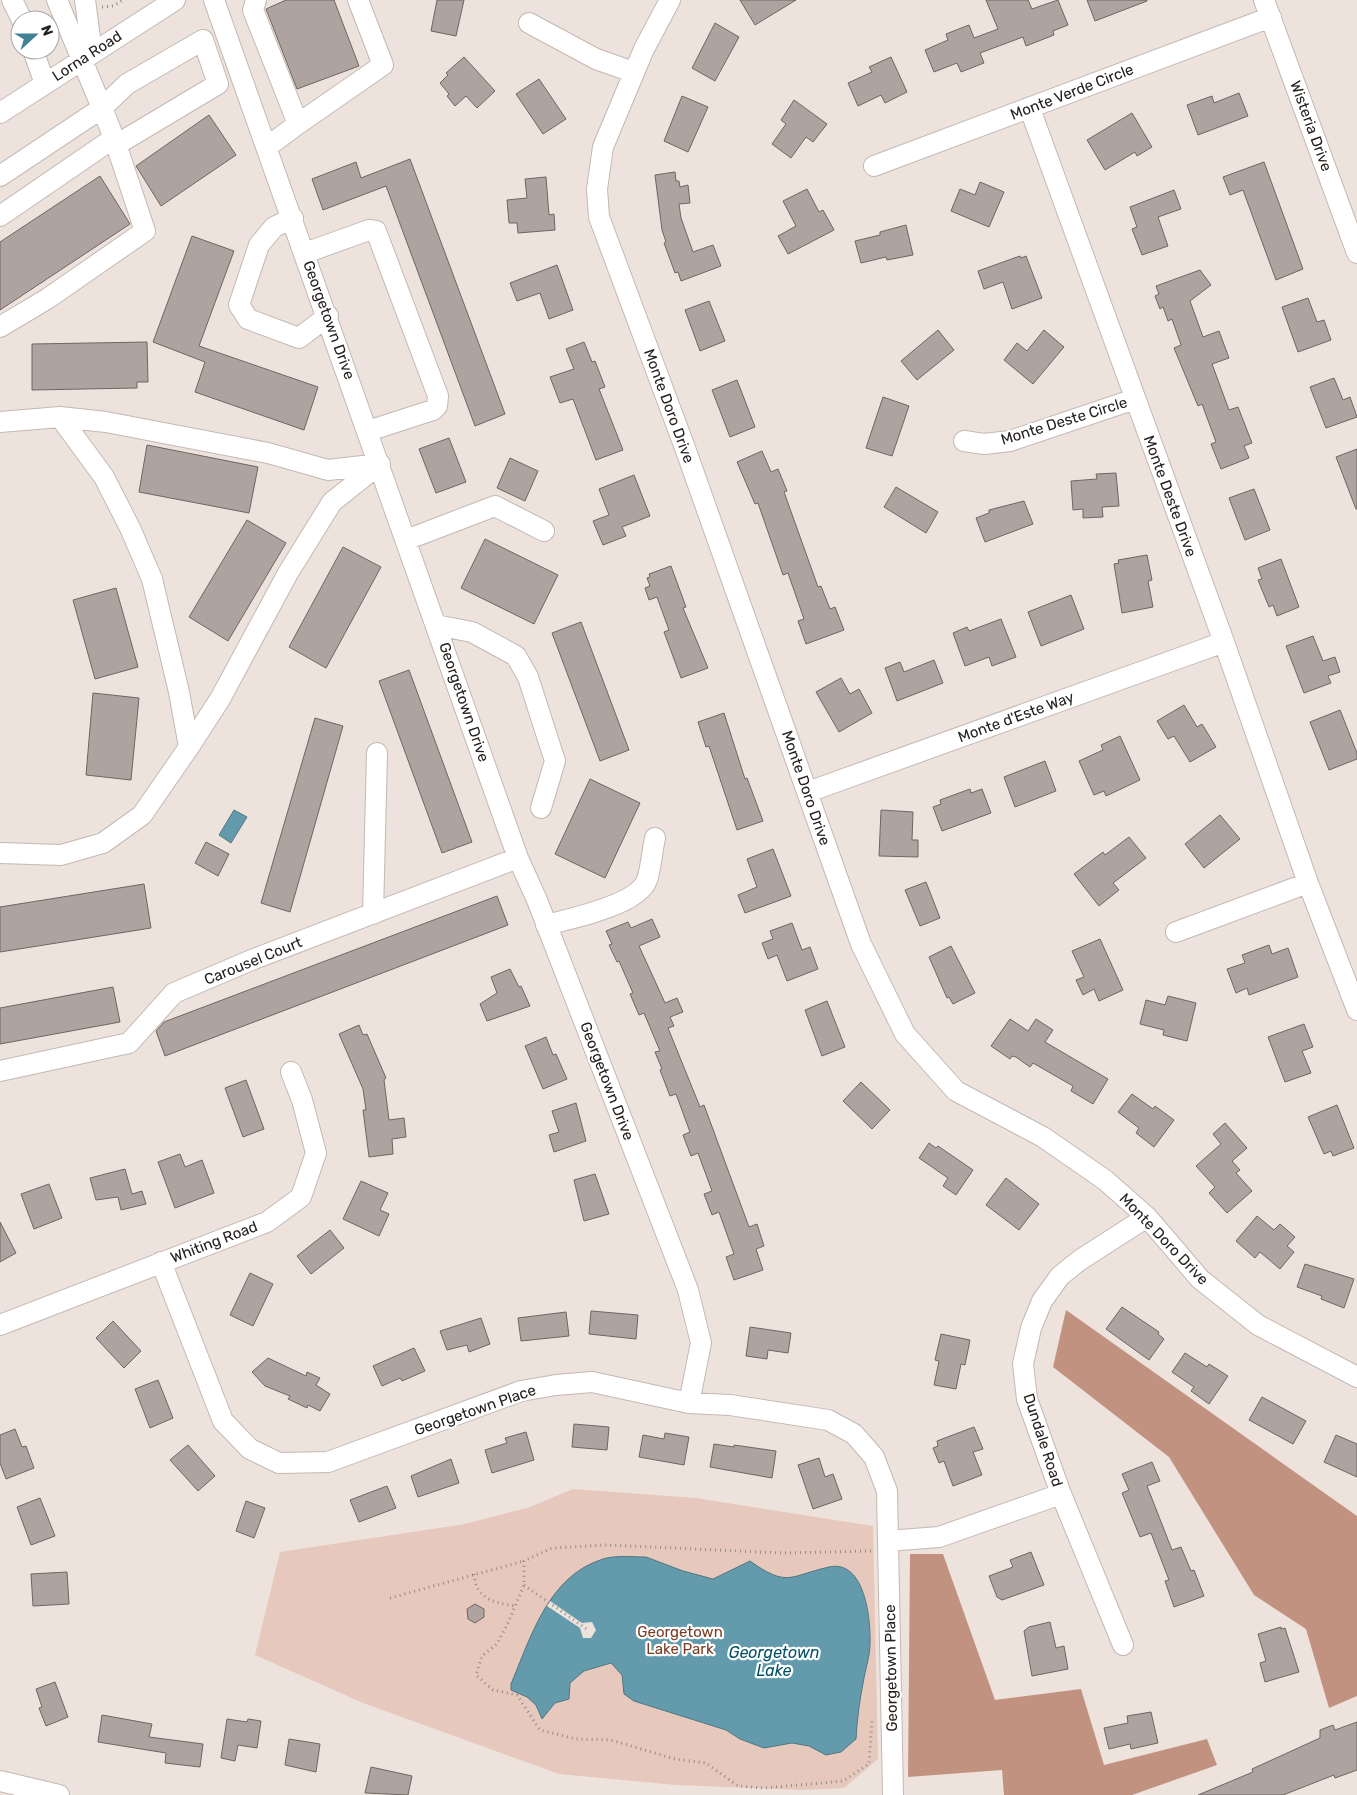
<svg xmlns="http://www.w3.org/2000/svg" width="1357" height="1795" viewBox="0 0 1357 1795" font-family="Rubik,sans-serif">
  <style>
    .green { fill: #e7c8bd }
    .forest { fill: #c19280 }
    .water { fill: #649bac; stroke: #517681 }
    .pier { fill: #eee2dd }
    .building { fill: #afa39f; stroke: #706561 }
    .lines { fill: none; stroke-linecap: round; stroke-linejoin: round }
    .minor-casing { stroke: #c4b8b3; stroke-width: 22 }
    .path { stroke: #948b87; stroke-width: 3; stroke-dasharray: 1 4; stroke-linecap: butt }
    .minor { stroke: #fff; stroke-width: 20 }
    .labels { text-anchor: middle; stroke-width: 4.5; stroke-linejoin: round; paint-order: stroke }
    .street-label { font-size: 15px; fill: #24201e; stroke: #fff }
    .park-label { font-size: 15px; fill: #7a3d23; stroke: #fff }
    .water-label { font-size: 16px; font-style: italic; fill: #005164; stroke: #fff }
  </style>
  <rect width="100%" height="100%" fill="#eee2dd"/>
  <!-- green -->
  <path class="green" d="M573,1489L696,1498L873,1526L878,1759L844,1788L803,1790L676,1785L559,1774L363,1703L255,1655L280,1552L465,1524L530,1507Z"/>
  <!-- forest -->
  <path class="forest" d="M1066,1310L1357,1516V1696L1329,1708L1306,1629L1254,1595L1169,1457L1053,1367Z
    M910,1554H943L995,1700L1081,1689L1104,1765L1207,1739L1217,1765L1132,1795H1004L1002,1770L908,1777Z"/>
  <!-- water -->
  <path class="water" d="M234,810L247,817L231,843L219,835Z
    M646,1557L683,1571L713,1579L750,1561C788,1588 789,1576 829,1567C865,1559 871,1620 870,1644C870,1655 866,1667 864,1678C860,1698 857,1718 856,1739L841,1752L826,1755L809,1746L792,1743L764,1748L740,1739L726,1730L634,1701L624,1694L622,1675L611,1663L584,1671L570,1683L569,1699L555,1703L542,1719L536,1705L527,1697L511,1690V1684C531,1637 548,1576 603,1559C616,1555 633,1557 646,1557Z"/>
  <!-- pier -->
  <path class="pier" d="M550,1601L582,1623L592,1622L596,1630L591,1638H583L580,1628L547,1606Z"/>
  <!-- building -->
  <path class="building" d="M286,0H334L359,66L297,89L266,9Z
    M437,0H464L456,36L431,31Z
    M740,0H796L755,25Z
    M986,0H1028L1032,9L1058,0L1068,25L1053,31L1054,35L1026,46L1023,37L980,53L984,63L961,72L957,63L934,72L925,50L948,40L946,34L969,25L974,38L998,29Z
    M1087,0H1147V1L1095,21Z
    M715,23L739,37L715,81L692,68Z
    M464,57L495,91L477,108L466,96L455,106L447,96L449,94L440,83L448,75L446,73Z
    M891,57L907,92L885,103L881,95L858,106L848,83L872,72L869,67Z
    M539,79L566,119L543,134L516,94Z
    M1239,93L1248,116L1198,135L1187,105L1212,96L1214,103Z
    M682,96L708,107L688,152L664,141Z
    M794,100L827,124L813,142L806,137L791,158L772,144L786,124L781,120Z
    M1132,113L1152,147L1137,156L1135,152L1105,170L1087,140Z
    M209,115L236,155L161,206L136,166Z
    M410,159L505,414L475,426L386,186L323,210L312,179L356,162L361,178Z
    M1264,162L1303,269L1276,280L1243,190L1230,195L1223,177Z
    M675,172L676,181H679L680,187L688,185L690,203L679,204L681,218L693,252L713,245L721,266L681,281L678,272L675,273L664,243L666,242L662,230L655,175Z
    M100,176L130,224L0,310V242Z
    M546,177L549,215L554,214L555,230L518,233L517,223H509L507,200L527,198L525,179Z
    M980,182L1004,192L989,227L951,211L960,189L975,195Z
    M807,189L819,212L823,210L834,230L788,254L778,236L796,226L783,201Z
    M1174,190L1181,209L1158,217L1168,246L1142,255L1132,229L1137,227L1130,207Z
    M906,225L913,255L887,260L886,257L861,263L855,241L880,235V232Z
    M192,236L234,251L199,346L318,387L304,430L195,392L205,362L153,342Z
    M1020,256L1021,258L1026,256L1042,298L1012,309L1003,282L984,289L978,271Z
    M557,265L573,310L549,319L540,293L517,301L510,283Z
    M1200,270L1211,285L1190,301L1203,337L1219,331L1229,358L1212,364L1229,410L1238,407L1252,443L1244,446L1249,458L1221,469L1211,444L1216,442L1202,404L1198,406L1174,348L1181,345L1172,319L1168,321L1163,307L1160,309L1155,296L1159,294L1156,286Z
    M1308,298L1317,322L1324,320L1331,340L1298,352L1282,307Z
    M709,301L725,341L700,351L685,310Z
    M938,330L954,350L917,380L901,361Z
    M1044,330L1064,347L1033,384L1004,360L1017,343L1027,351Z
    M147,342L148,382H137V388L32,390V344Z
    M584,342L592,362L595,361L605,387L599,389L623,450L596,460L573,399L560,403L550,377L574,369L566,349Z
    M1334,378L1343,400L1350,397L1357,417L1326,428L1310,387Z
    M737,380L755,427L730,437L712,390Z
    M883,397L909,406L892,456L866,448Z
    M449,438L466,482L436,493L419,449Z
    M147,445L258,467L249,513L139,492Z
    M1357,449V509H1356L1336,457Z
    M762,451L771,472L778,469L787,491L784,492L818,587L821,586L830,609L835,607L844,630L806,644L798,621L804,619L788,573L783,575L758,503L755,504L737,462Z
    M510,458L538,471L525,501L497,488Z
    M1116,473L1119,506L1102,507L1103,517L1083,518V509L1073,510L1071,481L1097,479L1096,474Z
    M634,475L650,516L622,527L626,536L603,545L593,521L609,515L599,489Z
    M896,487L938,512L926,533L884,507Z
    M1254,489L1270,530L1245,540L1229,498Z
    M1024,501L1033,524L985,542L976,518L989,513V510Z
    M247,520L286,543L228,641L189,617Z
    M485,539L558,575L534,624L461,588Z
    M343,547L381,567L326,668L289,647Z
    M1147,555L1152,580L1148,581L1153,607L1122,613L1114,564L1119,563L1118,560Z
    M1281,559L1299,607L1277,616L1273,605L1269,607L1258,580L1262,579L1258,568Z
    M671,566L686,607L683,608L708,668L681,678L664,632L669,630L657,597L649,600L645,588L650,586L647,578L650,577L649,574Z
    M116,588L138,667L95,679L73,600Z
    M1071,595L1084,629L1041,646L1028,612Z
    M1001,619L1016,657L992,666L989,657L965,666L953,633L967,627L969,631Z
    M581,622L629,750L600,761L552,633Z
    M1313,636L1323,661L1335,657L1340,672L1328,676L1331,683L1304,693L1286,646Z
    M934,660L943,683L897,701L885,668L900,662L904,672Z
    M409,670L472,842L442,853L379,681Z
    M841,678L850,694L859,689L872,713L839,732L816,692Z
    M93,693L139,698L131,780L86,775Z
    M1184,705L1197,727L1202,724L1216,747L1190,762L1174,736L1168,739L1157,721Z
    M1340,710L1357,753V759L1329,770L1310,722Z
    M724,713L745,779L747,778L763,821L737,830L709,746L706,747L698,722Z
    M315,718L343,726L290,912L261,903Z
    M1120,736L1140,780L1106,796L1104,791L1094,795L1079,761L1103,750L1101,745Z
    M1045,761L1056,791L1015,807L1004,777Z
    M590,779L640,803L605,878L555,854Z
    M970,789L971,793L982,789L991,813L942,831L933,807L941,804L940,800Z
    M881,810L913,812L912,840H918V857L879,856Z
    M1220,815L1240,839L1204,868L1185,844Z
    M1129,837L1146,858L1113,883L1119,890L1099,906L1074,874L1103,852L1105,855Z
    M206,842L229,854L218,876L195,863Z
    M773,849L791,896L745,913L738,895L757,887L747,859Z
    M926,882L940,918L920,926L905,890Z
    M144,884L151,928L0,952V907Z
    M497,896L508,925L165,1056L156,1031L164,1022Z
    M652,919L660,937L639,946L665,1003L677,998L683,1012L670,1017L674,1026L668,1028L700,1107L704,1105L749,1227L757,1224L764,1246L756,1249L763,1270L734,1280L726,1257L734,1254L719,1212L712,1215L704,1194L712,1191L698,1153L691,1156L683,1135L690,1132L676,1094L670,1096L660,1070L662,1069L655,1052L660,1051L644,1013L639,1015L630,994L633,993L619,961L617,962L609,945L612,944L606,931L628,922L631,928Z
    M792,923L802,950L810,947L818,969L787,981L777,955L768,959L762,943L773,939L770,931Z
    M1100,939L1123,990L1099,1001L1094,989L1083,995L1076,980L1084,977L1072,951Z
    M1269,945L1272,954L1288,948L1298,977L1249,995L1247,988L1236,993L1227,969L1245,963L1242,955Z
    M951,946L975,993L953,1004L949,997L947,998L929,957Z
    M510,969L519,987L521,986L530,1006L487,1021L480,1004L497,993L491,977Z
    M113,987L120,1022L0,1044V1008Z
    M1168,996L1196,1003L1187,1041L1163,1035L1164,1030L1140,1024L1146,1000L1165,1005Z
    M827,1001L845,1047L822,1056L805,1010Z
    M1010,1019L1028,1031L1036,1019L1053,1030L1045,1042L1108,1079L1093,1104L1071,1091L1073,1086L1033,1063L1030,1067L1016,1057L1012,1056L1010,1059L991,1046Z
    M1304,1024L1313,1047L1302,1051L1311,1073L1285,1082L1268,1037Z
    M359,1025L363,1035L367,1034L386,1078L384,1080L389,1120L404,1118L406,1137L392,1139L393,1154L369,1157L363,1110H366L363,1089L339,1034Z
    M546,1037L553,1055L556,1054L567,1079L543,1089L525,1046Z
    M246,1080L264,1129L243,1137L225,1088Z
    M861,1082L890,1110L872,1129L843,1101Z
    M1132,1094L1153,1109L1155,1106L1174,1120L1154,1147L1136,1133L1139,1128L1118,1112Z
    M576,1103L586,1141L554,1152L549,1135L559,1132L552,1111Z
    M1337,1105L1354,1148L1333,1156L1331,1151L1324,1154L1308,1117Z
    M1225,1123L1247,1148L1232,1161L1240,1170L1236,1173L1252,1191L1227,1213L1209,1193L1215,1187L1196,1166L1221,1144L1213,1134Z
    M929,1143L936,1148L938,1146L973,1170L956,1195L943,1186L948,1178L919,1158Z
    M180,1154L185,1167L202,1160L214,1193L175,1208L158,1162Z
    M125,1169L132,1194L142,1191L146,1204L121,1210L118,1197L96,1200L90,1178Z
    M595,1174L609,1214L584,1221L574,1180Z
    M1006,1178L1039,1204L1019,1230L986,1205Z
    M361,1181L388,1193L380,1210L389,1214L379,1236L343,1219Z
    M49,1184L62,1218L34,1229L21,1194Z
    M1257,1216L1274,1230L1280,1224L1295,1237L1287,1246L1294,1252L1280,1269L1260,1252L1255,1258L1236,1241Z
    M0,1222L16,1253L0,1262Z
    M330,1230L344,1248L311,1274L297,1256Z
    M1305,1264L1354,1279L1344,1308L1321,1299L1322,1296L1297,1287Z
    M250,1273L273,1284L253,1326L230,1315Z
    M1122,1307L1159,1332L1158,1334L1164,1339L1149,1360L1106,1329Z
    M591,1311L638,1315L636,1339L589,1334Z
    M566,1312L569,1336L521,1341L518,1318Z
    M481,1318L490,1344L469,1352L467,1345L447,1350L440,1331Z
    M113,1321L141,1351L124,1368L96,1338Z
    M750,1327L791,1333L788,1353L768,1350L767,1359L746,1356Z
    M941,1334L970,1340L965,1365L961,1364L956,1389L934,1385L939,1361L935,1360Z
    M414,1348L425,1371L402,1381L400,1378L382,1386L373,1366Z
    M1185,1353L1207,1367L1209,1364L1228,1376L1209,1404L1191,1391L1194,1387L1172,1372Z
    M268,1358L306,1376L307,1372L320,1378L316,1385L330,1394L320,1411L308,1405L307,1408L288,1399L290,1396L265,1386L252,1372Z
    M158,1380L173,1418L150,1428L135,1389Z
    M1262,1397L1306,1421L1293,1444L1249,1420Z
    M574,1424L609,1427L607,1450L572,1447Z
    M974,1427L983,1449L973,1452L982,1475L953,1486L944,1461L939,1463L933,1448L938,1446L937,1441Z
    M15,1429L22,1447L26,1446L34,1468L6,1479L0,1463V1435Z
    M526,1432L534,1460L492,1473L485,1450L507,1443L505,1438Z
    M665,1433L689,1437L684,1465L639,1457L643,1435L664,1439Z
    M1336,1435L1357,1444V1477L1324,1462Z
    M714,1444L734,1447V1445L776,1451L772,1478L710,1467Z
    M188,1445L215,1476L198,1491L170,1460Z
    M819,1458L825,1477L833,1474L842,1499L813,1509L798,1465Z
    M451,1459L459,1483L418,1497L411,1476Z
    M1152,1462L1160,1481L1147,1486L1172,1550L1181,1547L1191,1571L1194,1570L1204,1596L1174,1607L1165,1581L1169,1580L1151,1533L1140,1537L1122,1493L1129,1490L1122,1474Z
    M387,1486L396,1508L359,1522L350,1500Z
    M40,1498L55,1536L31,1545L17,1507Z
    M246,1501L265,1508L254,1538L236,1531Z
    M1031,1552L1044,1585L1002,1600L997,1597L989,1576L1013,1567L1010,1560Z
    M67,1572L69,1604L33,1606L31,1574Z
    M475,1604L484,1609V1617L475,1623L468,1619L467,1609Z
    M1050,1622L1056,1648L1064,1646L1068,1669L1032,1676L1024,1631L1029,1627Z
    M1281,1627V1629L1285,1628L1299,1672L1265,1682L1260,1663L1266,1661L1258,1634Z
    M55,1682L68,1717L46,1726L39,1708L42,1707L36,1689Z
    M1151,1712L1158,1743L1131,1749L1130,1744L1109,1749L1104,1728L1128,1723L1127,1716Z
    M102,1715L152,1724L149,1737L203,1744L200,1767L165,1763L166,1753L98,1742Z
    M227,1719L247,1722L248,1719L261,1721L257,1748L238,1745L235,1761L221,1758Z
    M1357,1722V1770L1335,1778L1334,1775L1283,1795H1198L1253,1772L1252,1769L1320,1738V1730L1333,1725L1335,1730Z
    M289,1739L320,1744L316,1772L285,1765Z
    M371,1767L412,1776L408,1795L365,1793Z"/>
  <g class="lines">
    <!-- minor casing -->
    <g class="minor-casing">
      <path id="minor" d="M12,0L22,20
        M85,0L92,53
        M214,0L518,858L537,900L688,1290L701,1343L689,1403
        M256,0L253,10L298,124L267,147
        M670,0L644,49L603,147L597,189L599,217L685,448L861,944L905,1034L956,1091L1043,1137L1105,1180L1147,1217L1200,1279L1258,1325L1357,1377
        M1264,0L1357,253
        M529,23L596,59L633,72
        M33,50L45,84
        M1030,109L1224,642L1308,883L1357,1010
        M0,113L175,0
        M298,124L383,65L358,0
        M114,138L102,108L127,84L203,40L218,84L116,145
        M874,166L1271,17
        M0,176L102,108L57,0
        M0,216L114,138L145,231L47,299L0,327
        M293,218L274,227L259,245L239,305L248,319L299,338L328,316
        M305,253L369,230L376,231L438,396L437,406L433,410L368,431
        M0,422L60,417L106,422L268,453L328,470L380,464
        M964,441L984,444L1010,441L1135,399
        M406,540L495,506L544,531
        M436,625L472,632L516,656L528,677L555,761L541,808
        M189,747L220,699L288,573L332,502L380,464
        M808,792L1224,642
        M0,853L61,855L103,843L142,815L189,747L179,692L152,579L130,528L104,477L60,417
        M373,914L377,753
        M546,925C570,919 638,905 647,880C651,868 652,852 655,838
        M1176,932L1308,883
        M0,1071L129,1043L174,993L254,959L518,858
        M161,1262L223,1421L250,1449L279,1463L328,1462L521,1391L556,1385L592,1382L689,1403L730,1405L828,1420L854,1434L874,1457L887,1491L893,1795
        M0,1325L267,1222L301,1197L316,1153L302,1100L291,1072
        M888,1541L939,1537L1061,1494
        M1123,1645L1061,1494L1027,1399L1023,1364L1031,1328L1042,1301L1060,1276L1080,1260L1147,1217
        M0,1781L59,1795"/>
    </g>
    <!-- path -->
    <path class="path" d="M102,7L113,6L123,0
      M871,1551L784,1553L607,1545L552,1548L524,1561V1585L508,1623L497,1644L482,1656L476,1675L493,1690L517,1695L540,1730L576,1739L611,1740L675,1759L706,1763L738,1786L764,1788L843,1781L869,1764L872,1720
      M474,1574C476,1599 494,1603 515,1606
      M524,1585L588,1630
      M390,1598L524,1561"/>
    <!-- minor -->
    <use href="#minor" class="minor"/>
  </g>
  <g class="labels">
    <!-- street labels -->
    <g class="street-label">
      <text transform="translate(87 56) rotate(-33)" y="5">Lorna Road</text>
      <text transform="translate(1072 92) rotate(-21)" y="5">Monte Verde Circle</text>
      <text transform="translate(1311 126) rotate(70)" y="5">Wisteria Drive</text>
      <text transform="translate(329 320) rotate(70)" y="5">Georgetown Drive</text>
      <text transform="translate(669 406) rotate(70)" y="5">Monte Doro Drive</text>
      <text transform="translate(1064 421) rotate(-17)" y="5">Monte Deste Circle</text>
      <text transform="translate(1170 496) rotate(70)" y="5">Monte Deste Drive</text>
      <text transform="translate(464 702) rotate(71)" y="5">Georgetown Drive</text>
      <text transform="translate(1016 717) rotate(-20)" y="5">Monte d'Este Way</text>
      <text transform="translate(806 788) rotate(71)" y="5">Monte Doro Drive</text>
      <text transform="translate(253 961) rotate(-22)" y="5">Carousel Court</text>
      <text transform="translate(607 1081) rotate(69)" y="5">Georgetown Drive</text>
      <text transform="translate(1164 1239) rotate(46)" y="5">Monte Doro Drive</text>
      <text transform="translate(214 1242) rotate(-21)" y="5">Whiting Road</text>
      <text transform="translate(475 1410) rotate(-19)" y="5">Georgetown Place</text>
      <text transform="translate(1043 1440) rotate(72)" y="5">Dundale Road</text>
      <text transform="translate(891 1668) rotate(-91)" y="5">Georgetown Place</text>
    </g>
    <!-- park labels -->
    <g class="park-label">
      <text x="680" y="1637">Georgetown<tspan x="680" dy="17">Lake Park</tspan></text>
    </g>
    <!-- water labels -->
    <g class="water-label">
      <text x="774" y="1658">Georgetown<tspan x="774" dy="18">Lake</tspan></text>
    </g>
  </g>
  <!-- north arrow -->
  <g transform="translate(35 35) rotate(69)"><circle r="24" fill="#ffffff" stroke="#a7a6a5"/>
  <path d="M0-4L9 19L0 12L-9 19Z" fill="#408194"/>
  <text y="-8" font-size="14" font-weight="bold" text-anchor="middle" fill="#24201e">N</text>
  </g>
</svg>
